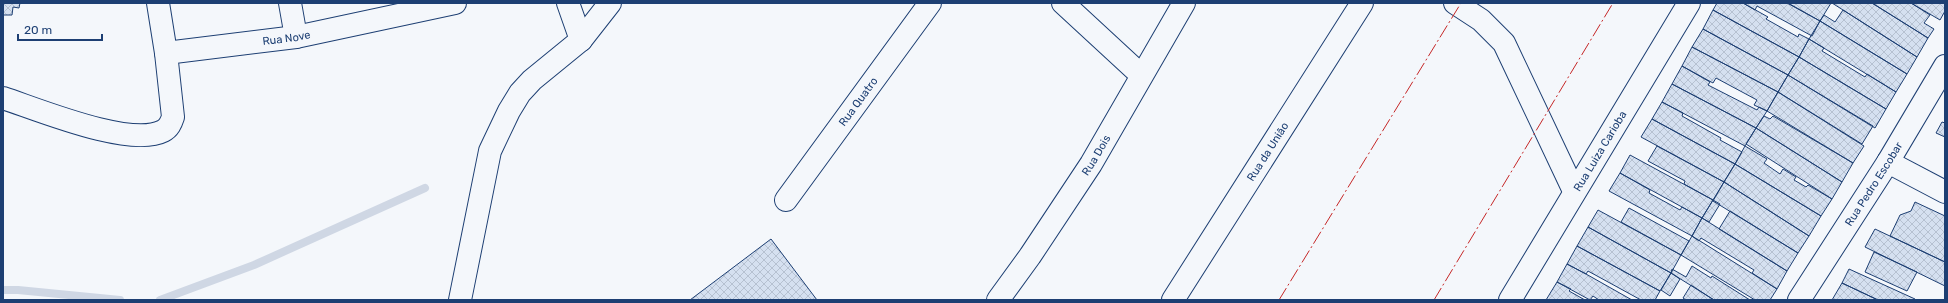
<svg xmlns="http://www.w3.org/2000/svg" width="1948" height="303" viewBox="0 0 1948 303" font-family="Rubik,sans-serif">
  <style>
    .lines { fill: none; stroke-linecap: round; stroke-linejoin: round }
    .stream { stroke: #cfd7e4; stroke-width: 8 }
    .building { fill: url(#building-cross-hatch); stroke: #1d3f73 }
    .street-casing { stroke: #1d3f73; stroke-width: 24 }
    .secondary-casing { stroke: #1d3f73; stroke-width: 24 }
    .street { stroke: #f4f7fb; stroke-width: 22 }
    .secondary { stroke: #f4f7fb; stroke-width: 22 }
    .power { stroke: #c62828; stroke-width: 1; stroke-dasharray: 14 3 2 3; stroke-linecap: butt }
    .labels { text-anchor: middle; stroke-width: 3; stroke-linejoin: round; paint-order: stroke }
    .street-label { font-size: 11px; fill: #1d3f73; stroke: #f4f7fb }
  </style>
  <defs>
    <pattern id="building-cross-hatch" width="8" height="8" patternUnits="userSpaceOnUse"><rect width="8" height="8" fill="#d5e0f0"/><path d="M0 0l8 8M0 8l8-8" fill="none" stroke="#b6c1d1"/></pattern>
  </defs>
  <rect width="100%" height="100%" fill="#f4f7fb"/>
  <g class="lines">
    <!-- stream -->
    <path class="stream" d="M3,290H18L120,300
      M160,300L254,265L425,188"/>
  </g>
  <!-- building -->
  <path class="building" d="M3,3H20L19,8L13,7L12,15H3Z
    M1717,3H1743L1768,17L1766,19L1798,37L1799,34L1809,39L1799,57L1713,10Z
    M1743,3H1788L1820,21L1812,36L1757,6L1755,10Z
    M1787,3H1831L1820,21Z
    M1832,3H1872L1928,38L1917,57Z
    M1872,3H1911L1930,15L1924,23L1934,29L1928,38Z
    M1911,3H1945V11L1940,20Z
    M1713,10L1799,57L1788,75L1703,29Z
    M1843,10L1917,57L1907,74L1820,21L1824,15L1835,22Z
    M1820,21L1907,74L1896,92L1809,39Z
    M1703,29L1788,75L1778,92L1692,47Z
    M1809,39L1824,48L1822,51L1865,77L1867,74L1896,92L1886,109L1799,57Z
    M1692,47L1778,92L1767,111L1754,105L1757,100L1716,78L1713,83L1682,66Z
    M1799,57L1886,109L1875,128L1788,75Z
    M1682,66L1710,82L1708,85L1757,110L1759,107L1767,111L1756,128L1672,84Z
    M1788,75L1873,126L1862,144L1778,92Z
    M1672,84L1756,128L1745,146L1662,102Z
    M1778,92L1864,146L1853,163L1767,111Z
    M1662,102L1683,113L1682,116L1721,138L1720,140L1742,152L1735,164L1652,119Z
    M1764,116L1770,119L1773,116L1853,163L1842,182L1756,128Z
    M1652,119L1735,164L1724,182L1641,137Z
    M1942,122L1945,123V137L1936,133Z
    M1756,128L1842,182L1832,199L1746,144Z
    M1657,146L1724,182L1713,200L1684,184L1685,181L1648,161Z
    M1745,146L1767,159L1764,163L1780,174L1783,169L1796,177L1794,180L1806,187L1808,185L1832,199L1821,216L1735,164Z
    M1630,155L1713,200L1702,218L1620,173Z
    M1735,164L1821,216L1809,236L1724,182Z
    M1620,173L1650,190L1649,193L1680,210L1682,207L1702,218L1692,236L1609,191Z
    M1724,182L1809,236L1798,253L1713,201Z
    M1713,200L1720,204L1709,222L1702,218Z
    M1915,202L1945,216V262L1890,236L1900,215L1911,211Z
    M1629,208L1689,241L1681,255L1621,222Z
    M1598,210L1681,255L1671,273L1588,227Z
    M1730,211L1798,253L1787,271L1719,229Z
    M1702,218L1787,271L1777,289L1752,273L1754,270L1701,238L1699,241L1692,236Z
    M1588,227L1671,273L1660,291L1577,246Z
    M1875,229L1945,262V286L1865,247Z
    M1692,236L1777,289L1770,300H1755L1681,255Z
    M771,239L817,300H690Z
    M1577,246L1660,291L1655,300H1641L1588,271L1586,274L1567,264Z
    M1874,252L1917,272L1907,291L1865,272Z
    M1567,264L1586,274L1632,300H1599L1593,296L1590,300L1557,282Z
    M1692,266L1711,278L1712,276L1750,300H1714L1671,273L1672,269L1686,277Z
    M1849,269L1915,299L1916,300H1878L1842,283Z
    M1671,273L1680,279L1670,296L1661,290Z
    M1557,282L1571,289L1569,291L1585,300H1546Z
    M1842,283L1878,300H1832Z
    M1691,285L1714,300H1686L1683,298Z"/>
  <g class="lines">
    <!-- street casing -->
    <g class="street-casing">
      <g id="street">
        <path id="s1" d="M158,3L166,53L296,37L455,3"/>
        <path d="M290,3L296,37"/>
        <path d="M568,3L581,40"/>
        <path d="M1063,3L1141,75"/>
        <path d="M1455,3L1481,20L1504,43L1574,191"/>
        <path d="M3,98C37,109 130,148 163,131C169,128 171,123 173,117L166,53"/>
        <path d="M1888,162L1945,192"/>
        <path id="s2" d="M786,200L930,3"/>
        <path d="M460,300L490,151L509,111L520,93L532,80L581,40L610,3"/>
        <path id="s3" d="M998,300L1030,256L1091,164L1184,3"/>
        <path id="s4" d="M1173,300L1362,3"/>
        <path id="s5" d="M1510,300L1689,3"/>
      </g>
    </g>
    <!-- secondary casing -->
    <g class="secondary-casing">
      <g id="secondary">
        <path id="s6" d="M1799,300L1888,162L1945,66"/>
      </g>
    </g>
    <!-- street -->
    <use href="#street" class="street"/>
    <!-- secondary -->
    <use href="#secondary" class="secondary"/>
    <!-- power -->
    <path class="power" d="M1279,300L1461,3
      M1434,300L1613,3"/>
  </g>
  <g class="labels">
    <!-- street labels -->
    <g class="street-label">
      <text dy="4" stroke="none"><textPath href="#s1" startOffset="172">Rua Nove</textPath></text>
      <text dy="4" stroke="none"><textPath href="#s2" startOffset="122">Rua Quatro</textPath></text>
      <text dy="4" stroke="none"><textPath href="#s5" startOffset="174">Rua Luiza Carioba</textPath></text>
      <text dy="4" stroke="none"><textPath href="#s4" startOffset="176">Rua da União</textPath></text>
      <text dy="4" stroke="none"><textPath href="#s3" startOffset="175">Rua Dois</textPath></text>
      <text dy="4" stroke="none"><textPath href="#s6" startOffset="138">Rua Pedro Escobar</textPath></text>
    </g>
  </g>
  <!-- border -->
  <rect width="1948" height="303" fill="none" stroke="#1d3f73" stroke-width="8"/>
  <!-- scale -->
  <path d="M18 34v6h84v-6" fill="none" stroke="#1d3f73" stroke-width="2"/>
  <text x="24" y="34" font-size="12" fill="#1d3f73" stroke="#f4f7fb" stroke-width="3" paint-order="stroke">20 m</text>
</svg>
